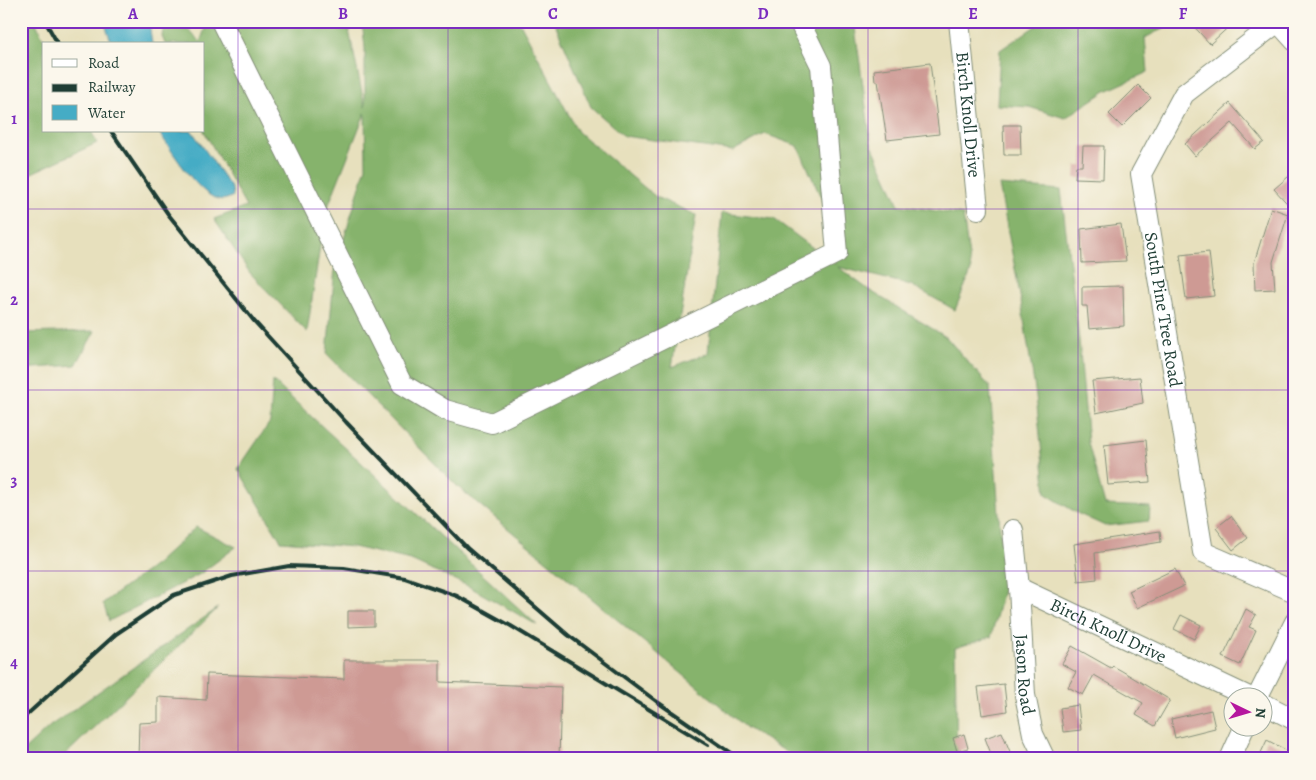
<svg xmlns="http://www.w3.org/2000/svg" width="1316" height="780" viewBox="0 0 1316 780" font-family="Alegreya,serif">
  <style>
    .forest { fill: #86b36c; stroke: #527850 }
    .water { fill: #45acc5; stroke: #32747c }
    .building { fill: #ce9a94 }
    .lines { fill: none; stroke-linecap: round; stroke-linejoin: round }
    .minor-casing { stroke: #838e78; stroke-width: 22 }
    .minor { stroke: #fff; stroke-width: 20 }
    .rail { stroke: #1f3d34; stroke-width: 4 }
    .grid { fill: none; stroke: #7b2cbf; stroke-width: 1; stroke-opacity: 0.55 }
    .labels { text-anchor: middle; stroke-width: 4; stroke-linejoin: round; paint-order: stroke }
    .street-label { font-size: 18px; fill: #1f3d34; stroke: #fbf7ec }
    .neatline { fill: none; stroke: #7b2cbf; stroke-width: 2 }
    .grid-label { font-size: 16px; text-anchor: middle; font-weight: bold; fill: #7b2cbf }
  </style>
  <rect width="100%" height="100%" fill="#fbf7ec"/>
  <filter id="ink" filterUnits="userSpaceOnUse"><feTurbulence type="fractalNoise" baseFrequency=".02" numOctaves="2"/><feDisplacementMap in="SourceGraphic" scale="10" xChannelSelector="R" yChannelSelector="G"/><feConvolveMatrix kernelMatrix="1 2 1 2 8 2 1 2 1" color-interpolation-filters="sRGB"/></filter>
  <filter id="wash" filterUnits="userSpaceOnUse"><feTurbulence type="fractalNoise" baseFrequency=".0096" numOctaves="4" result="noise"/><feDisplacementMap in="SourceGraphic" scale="20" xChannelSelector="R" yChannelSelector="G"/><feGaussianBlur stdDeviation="1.12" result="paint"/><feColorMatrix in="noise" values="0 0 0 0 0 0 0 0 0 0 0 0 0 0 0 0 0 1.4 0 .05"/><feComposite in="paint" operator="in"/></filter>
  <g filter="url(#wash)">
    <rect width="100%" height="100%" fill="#e7e0bd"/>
    <!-- forest -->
    <path class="forest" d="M21,21H35L46,44H44V131H91L97,143L21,178Z
      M165,21H180L200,42L208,21H347L365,107V48L362,21H519L578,132L656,197L696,215L672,367L708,353L722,213L774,219L836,265L826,209L798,146L765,134L733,151L624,136L591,107L554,21H854L871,143L899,205L963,215L971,271L955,310L911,285L838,267L869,290L946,337L990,387L1004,586L991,637L955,648L957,759H798L747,728L457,486L327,354L335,268L366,167L365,113L325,214L307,332L250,273L214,219L246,207L204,131V44H165L162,36Z
      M1039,21H1168L1171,24L1145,38L1148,72L1106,91L1065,118L1029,107L997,105L1000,50L1037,25Z
      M999,185L1061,190L1079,340L1088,443L1105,505L1150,507L1149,521L1105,526L1077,513L1046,494L1036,396L1020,295Z
      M95,331L76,365L21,369V333Z
      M273,381L537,625L468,586L411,560L353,547L281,541L238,469L270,422Z
      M196,527L236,547L200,574L109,621L103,603L156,564Z
      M218,608L61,759H21V753L50,726Z"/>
    <!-- water -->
    <path class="water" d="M104,21H149L152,44H112Z
      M158,131H192L232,189L233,196C229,198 224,201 218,199C197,194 171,149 158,131Z"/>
    <g id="blocks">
      <!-- building -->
      <path class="building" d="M1189,21H1235L1210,44Z
        M930,63L939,134L887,140L878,81H875L874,70Z
        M1138,85L1151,98L1122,127L1109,114Z
        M1230,103L1264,142L1255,149L1232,123L1195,156L1185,144Z
        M1003,125H1020L1021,155H1004Z
        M1083,146H1104L1103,179L1075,178L1076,166H1082Z
        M1295,171V212L1274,189Z
        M1271,208L1288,214L1273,262L1275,289L1255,290L1254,263Z
        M1121,224L1126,261L1082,263L1081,229Z
        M1209,252L1214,296L1186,299L1180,255Z
        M1123,286L1124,326L1089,329L1087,306H1082V287Z
        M1140,377L1143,403L1096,413L1092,381Z
        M1146,440L1150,482L1108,485L1104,445Z
        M1231,516L1248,538L1233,550L1216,528Z
        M1160,531L1161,542L1095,553L1097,579L1078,581L1074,544Z
        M1175,569L1184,586L1137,608L1129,591Z
        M1246,609L1256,615L1249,627L1256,630L1240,665L1223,657Z
        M348,611H374V626L348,627Z
        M1181,615L1201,625L1194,639L1174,629Z
        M1072,646L1111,668L1113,666L1122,671L1170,700L1155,726L1136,715L1143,703L1094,675L1083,695L1068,687L1076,672L1062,664Z
        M344,660H440V682L561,687L559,759H138L139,723L158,722V697L206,700L207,674L344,679Z
        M1004,684L1007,711L982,715L978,687Z
        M1078,705L1081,730L1063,732L1060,708Z
        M1211,710L1215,728L1175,738L1171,719Z
        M1002,732L1013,759H993L985,738Z
        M964,734L968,748L957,751L953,738Z
        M1267,740L1295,755V759H1258Z"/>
    </g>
  </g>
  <g filter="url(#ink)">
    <use href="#blocks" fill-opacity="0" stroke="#838e78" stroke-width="1"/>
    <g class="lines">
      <!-- minor casing -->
      <g class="minor-casing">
        <g id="minor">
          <path d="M221,21L402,384L445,410L492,423L837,253L821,66L799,21"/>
          <path id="s1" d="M959,21L978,209"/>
          <path d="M1277,21L1295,41"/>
          <path id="s2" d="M1279,21L1184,94L1141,174L1203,552L1295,592"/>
          <path id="s3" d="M1013,530L1019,588L1025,695L1033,734L1045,759"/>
          <path id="s4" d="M1019,588L1251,698"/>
          <path d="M1257,698L1295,622"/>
          <path d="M1264,704L1295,720"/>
          <path d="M1230,759L1244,728"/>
        </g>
      </g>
      <!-- minor -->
      <use href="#minor" class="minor"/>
      <!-- rail -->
      <path class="rail" d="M45,21L58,44
        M111,131L168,214L254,321L346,422L467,548L568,635L656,701L740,759
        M21,720L116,634L174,595L232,576L289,566L344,568L405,578L457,596L511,626L708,745"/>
    </g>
  </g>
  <!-- grid -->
  <path class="grid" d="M238,21V759M448,21V759M658,21V759M868,21V759M1078,21V759M21,209H1295M21,390H1295M21,571H1295"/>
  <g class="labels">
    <!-- street labels -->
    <g class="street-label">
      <text dy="6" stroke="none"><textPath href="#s1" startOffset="94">Birch Knoll Drive</textPath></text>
      <text dy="6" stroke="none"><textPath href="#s2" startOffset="348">South Pine Tree Road</textPath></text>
      <text dy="6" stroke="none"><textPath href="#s4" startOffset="99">Birch Knoll Drive</textPath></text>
      <text dy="6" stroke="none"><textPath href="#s3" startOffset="145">Jason Road</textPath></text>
    </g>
  </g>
  <!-- margin -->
  <rect width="1316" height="780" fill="none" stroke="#fbf7ec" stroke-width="55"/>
  <!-- legend -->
  <rect x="42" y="42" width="162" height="90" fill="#fbf7ec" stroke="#a3ada2"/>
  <rect x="52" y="59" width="25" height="8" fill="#ffffff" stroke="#a3ada2"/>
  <text x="88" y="68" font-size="15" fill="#1f3d34">Road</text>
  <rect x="52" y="84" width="25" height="8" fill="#1f3d34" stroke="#a3ada2"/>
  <text x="88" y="92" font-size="15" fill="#1f3d34">Railway</text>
  <rect x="52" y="105" width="25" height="15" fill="#45acc5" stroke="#a3ada2"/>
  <text x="88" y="118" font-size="15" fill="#1f3d34">Water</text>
  <!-- north arrow -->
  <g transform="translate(1248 712) rotate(95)"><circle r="24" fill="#fbf7ec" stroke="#a3ada2"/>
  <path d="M0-4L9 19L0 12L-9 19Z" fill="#b5179e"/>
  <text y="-8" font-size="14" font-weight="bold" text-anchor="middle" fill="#1f3d34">N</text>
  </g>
  <rect x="28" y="28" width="1260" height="724" class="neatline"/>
  <g class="grid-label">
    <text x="133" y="19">A</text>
    <text x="343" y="19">B</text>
    <text x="553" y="19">C</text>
    <text x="763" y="19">D</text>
    <text x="973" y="19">E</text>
    <text x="1183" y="19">F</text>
    <text x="14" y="124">1</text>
    <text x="14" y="305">2</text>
    <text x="14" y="486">3</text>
    <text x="14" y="668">4</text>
  </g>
</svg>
